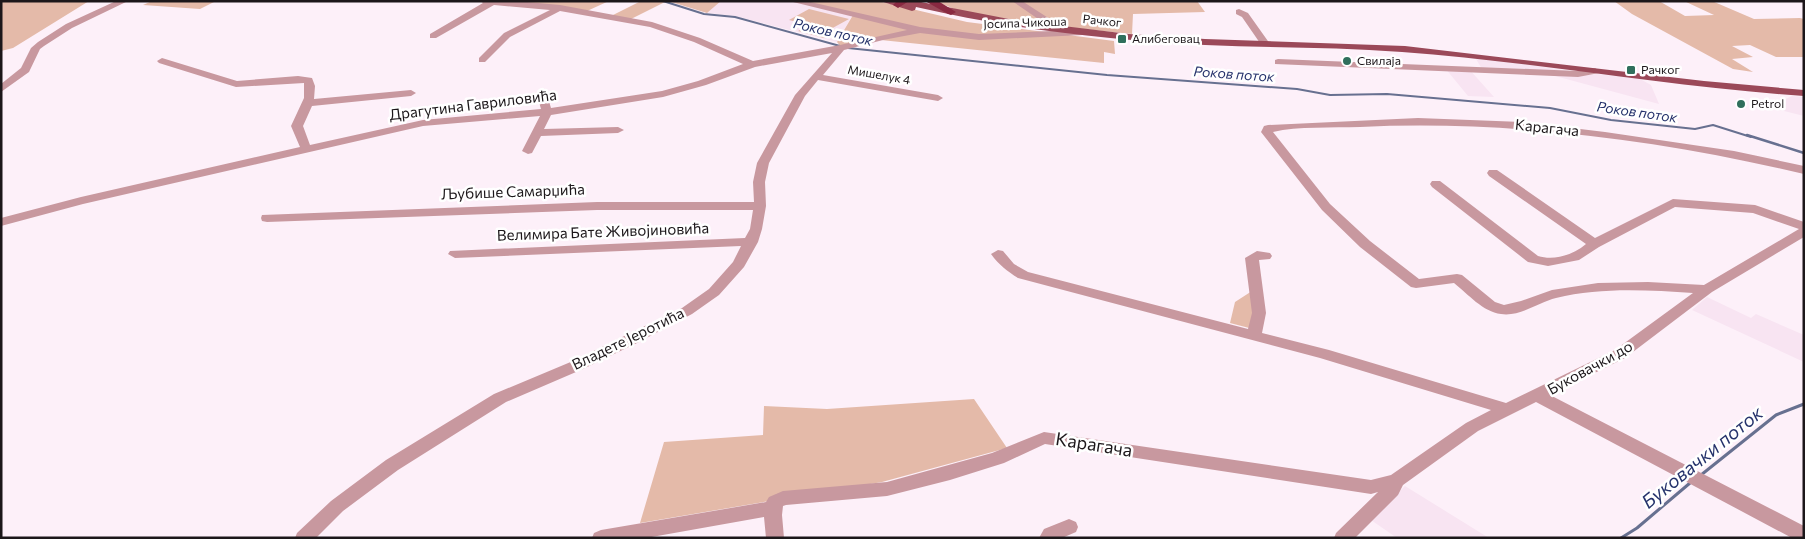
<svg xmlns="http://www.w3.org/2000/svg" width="1805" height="539" viewBox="0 0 1805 539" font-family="Commissioner,sans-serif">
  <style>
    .built { fill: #f8e4f2 }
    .green { fill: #e4baa9 }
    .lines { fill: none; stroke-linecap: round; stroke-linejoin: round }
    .stream-far2 { stroke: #677090; stroke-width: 2 }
    .stream-far1 { stroke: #677090; stroke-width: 2.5 }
    .stream { stroke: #677090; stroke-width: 3 }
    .minor { fill: #c8989f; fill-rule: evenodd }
    .major { fill: #9b4959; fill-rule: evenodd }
    .highway { fill: #892941; fill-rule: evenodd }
    .poi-dot { fill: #2f6f5c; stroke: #fff; stroke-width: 2 }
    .labels { text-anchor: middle; stroke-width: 5; stroke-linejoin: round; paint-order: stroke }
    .far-street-label { font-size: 12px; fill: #1c171a; stroke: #fff }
    .far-poi-label { font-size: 12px; fill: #1c171a; stroke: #fff; text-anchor: start }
    .far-water-label { font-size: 14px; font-style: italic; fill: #26336c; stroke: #fff }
    .street-label { font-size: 15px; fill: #1c171a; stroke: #fff }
    .near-street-label { font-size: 18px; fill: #1c171a; stroke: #fff }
    .near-water-label { font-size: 19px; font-style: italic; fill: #26336c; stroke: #fff }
  </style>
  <rect width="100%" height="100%" fill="#fdf0f9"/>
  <!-- built -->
  <path class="built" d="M721,1H802L853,14L837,42L735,16L707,13Z
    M1476,59L1517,63L1576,72L1482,69Z
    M1445,68L1469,69L1494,97L1468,96Z
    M1544,73L1583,75L1598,74L1640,79L1651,85L1659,104Z
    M1792,96L1804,97V116L1768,107Z
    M1707,297L1751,318L1756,314L1804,335V362L1692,310Z
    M1405,486L1489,538H1397L1371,520Z"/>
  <!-- green -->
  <path class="green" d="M1,1H89L13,48L1,51Z
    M152,1H216L200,9L143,5Z
    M504,1H609L587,11Z
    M641,1H667L629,20L611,16Z
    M668,1H721L707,13Z
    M802,1H878L967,22L1114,41L1115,54L1104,52V63L881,40L841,47L837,42L853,15Z
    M936,1H1197L1205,12L1133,14L1132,34C1091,30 1050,26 1010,19C985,16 958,13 936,1Z
    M1614,1H1659L1685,16L1714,15L1684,1H1712L1754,19L1800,18L1804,19V57H1776L1750,45L1732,46L1753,57L1732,59L1753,72L1733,69L1632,14Z
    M809,9L849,19L829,30L835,32L824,38L798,31L809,25L789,20Z
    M1252,291L1253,329L1230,323L1235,302Z
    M974,399L1007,448L882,482L640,523L664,442L763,435L764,406L827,409Z"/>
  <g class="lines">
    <!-- stream-far2 -->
    <path class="stream-far2" d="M663,1L704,14L735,17L840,46
      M848,48L1107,75L1297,89L1330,95L1387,94L1550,108L1611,120L1695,129L1713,125L1751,137"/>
    <!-- stream-far1 -->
    <path class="stream-far1" d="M1747,135L1804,153"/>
    <!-- stream -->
    <path class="stream" d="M1701,475L1776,415L1804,404
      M1621,538L1637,528L1690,483"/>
    <!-- minor -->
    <path class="minor" d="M116,1H128L72,28L44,46L40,49L29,72L1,92V84L21,68L31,48L38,42L66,24Z
      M480,1H516L560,5L652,22L700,38L753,61L840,45L907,30L789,1H806L920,27L979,34L1051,31L1047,25L1012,1H1022L1053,21L1059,30L1082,29L1087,32L1082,35L979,40L920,33L883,40L844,50L823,75L938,95L943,98L938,101L818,80L805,96L769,163L765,182L766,206L762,229L758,242L744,267L719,295L692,314L637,343L583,369L506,402L398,470L343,511L316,538H295L297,533L331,501L386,460L494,394L573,361L682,308L709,289L733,262L741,246L455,258L448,254L450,251L745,238L750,229L753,210H597L267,222L262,221L261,218L262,215L597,202H754L753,182L757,163L795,95L832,53L755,67L706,85L663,97L551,115L544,129L618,127L624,130L618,133L541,136L532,153L528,154L522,151L540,116L423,126L83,204L1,226V218L81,197L300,147L291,126L304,98V83L236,87L159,63L157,61L162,58L237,81L298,76L312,78L315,86L314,99L411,90L416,93L411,96L312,106L303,126L310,145L423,120L541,109L537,95L542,92L547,95L551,108L662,91L698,81L743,64L694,42L650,27L560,11L510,37L485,62H479V58L504,33L550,10L494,5L436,38H430V34L483,3Z
      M1239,9L1248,13L1270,44L1268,46H1262L1242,17L1236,14V10Z
      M1278,59L1578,71L1595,68L1600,71L1599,73L1578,77L1275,64V60Z
      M1418,118L1522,122L1605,132L1734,151L1804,166V174C1659,140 1509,120 1360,127C1332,128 1298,126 1273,132L1330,204L1370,241L1419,279L1457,274L1462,275L1495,302L1504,305L1521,301L1552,290L1598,283L1648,282L1704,285L1799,229L1753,213L1675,207L1599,247L1579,260L1548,266L1528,262L1432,187L1430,184L1432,181H1440L1538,256C1554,261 1573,255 1586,244L1489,176L1487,173L1489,170H1497L1595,238L1673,199L1755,205L1804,222V237L1712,292L1625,358L1550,395L1804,526V538H1792L1536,402L1478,431L1403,485L1398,495L1355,538H1334L1336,533L1378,492L1371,494L1045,444L1004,463L950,480L887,496L786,505L783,506L782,515L784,538H766L764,517L646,538H592L594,533L601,530L766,502L769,497L783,491L887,482L992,453L1044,432L1371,480L1391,475L1466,423L1491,410L1320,358L1018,278C1007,271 999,265 991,254L998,250L1003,251L1014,264L1028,272L1248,329L1252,313L1245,258L1257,251L1270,253L1272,256L1270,259L1259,260L1266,313L1262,333L1329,350L1506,403L1615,350L1693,293C1648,290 1600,287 1556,298C1539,302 1520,317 1501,314C1483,312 1468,294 1454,283L1416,288L1411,287L1360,247L1322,210L1261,132L1264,126L1268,125Z
      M1069,519L1076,522L1078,527L1076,532L1062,538H1039L1044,529Z"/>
    <!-- major -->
    <path class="major" d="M880,1H916L1014,20L1129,34L1205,39L1405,46L1704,81L1804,90V96C1669,87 1537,62 1402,52C1337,47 1271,48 1205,45C1108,40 1011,29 916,7L915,10L912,11Z"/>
    <!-- highway -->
    <path class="highway" d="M897,1H909L898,8L893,5Z
      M925,1H938L956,12L951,15L948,14Z"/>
  </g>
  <!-- markers -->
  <g class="poi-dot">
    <rect x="1117" y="34" width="10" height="10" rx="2.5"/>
    <circle cx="1347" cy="61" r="5"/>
    <rect x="1626" y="65" width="10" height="10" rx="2.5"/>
    <circle cx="1741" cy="104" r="5"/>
  </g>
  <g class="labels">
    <!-- far-street labels -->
    <g class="far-street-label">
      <text transform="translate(1102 21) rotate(6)" y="4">Рачког</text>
      <text transform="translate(1025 23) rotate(-2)" y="4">Јосипа Чикоша</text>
      <text transform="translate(879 75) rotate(10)" y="4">Мишелук 4</text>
    </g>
    <!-- far-poi labels -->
    <g class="far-poi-label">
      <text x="1132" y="43">Алибеговац</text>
      <text x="1357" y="65">Свилаја</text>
      <text x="1641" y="74">Рачког</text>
      <text x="1751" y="108">Petrol</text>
    </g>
    <!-- far-water labels -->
    <g class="far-water-label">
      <text transform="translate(833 32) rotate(13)" y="5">Роков поток</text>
      <text transform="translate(1234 74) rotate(4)" y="5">Роков поток</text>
      <text transform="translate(1637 112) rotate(8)" y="5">Роков поток</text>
    </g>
    <!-- street labels -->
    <g class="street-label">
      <text transform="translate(473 105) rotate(-7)" y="5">Драгутина Гавриловића</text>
      <text transform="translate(1547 128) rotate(6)" y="5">Карагача</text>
      <text transform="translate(513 192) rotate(-2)" y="5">Љубише Самарџића</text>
      <text transform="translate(603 232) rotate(-2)" y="5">Велимира Бате Живојиновића</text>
      <text transform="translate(628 339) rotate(-26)" y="5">Владете Јеротића</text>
      <text transform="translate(1590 368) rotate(-29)" y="5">Буковачки до</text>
    </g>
    <!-- near-street labels -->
    <g class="near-street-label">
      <text transform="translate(1094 445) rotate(9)" y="6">Карагача</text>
    </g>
    <!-- near-water labels -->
    <g class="near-water-label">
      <text transform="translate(1702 457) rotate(-39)" y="7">Буковачки поток</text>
    </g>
  </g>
  <!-- border -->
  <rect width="1805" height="539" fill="none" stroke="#1c171a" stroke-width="5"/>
</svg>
